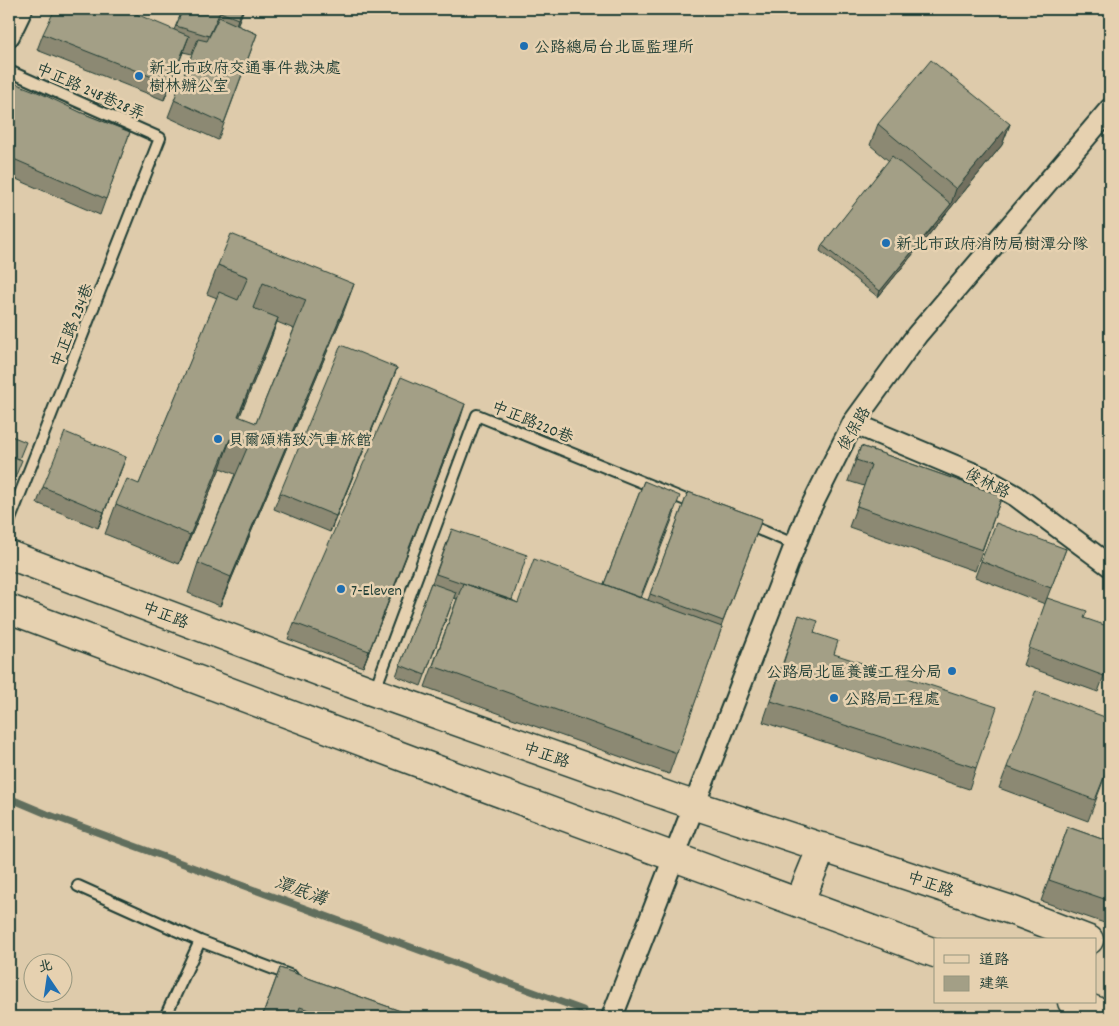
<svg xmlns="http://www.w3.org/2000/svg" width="1119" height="1026" viewBox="0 0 1119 1026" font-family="Dekko,'LXGW WenKai TC',sans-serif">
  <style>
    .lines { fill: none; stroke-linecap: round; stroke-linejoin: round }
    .stream { stroke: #616e5d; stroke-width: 7 }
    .lane-casing { stroke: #1f3d34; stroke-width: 14 }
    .street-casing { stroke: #1f3d34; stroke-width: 24 }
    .secondary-casing { stroke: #1f3d34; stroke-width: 31 }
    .lane { stroke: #e6d1b0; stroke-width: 10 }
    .street { stroke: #e6d1b0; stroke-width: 20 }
    .secondary { stroke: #e6d1b0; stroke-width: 28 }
    .wall { fill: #8c8973; stroke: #1f3d34; fill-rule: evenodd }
    .shaded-wall { fill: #726f5e; stroke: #1f3d34 }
    .building { fill: #a39f86; stroke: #1f3d34; fill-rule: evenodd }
    .poi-dot { fill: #1f6fb2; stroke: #e6d1b0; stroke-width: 2 }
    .labels { text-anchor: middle; stroke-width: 5; stroke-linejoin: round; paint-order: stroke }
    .poi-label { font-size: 16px; fill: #1f3d34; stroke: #e6d1b0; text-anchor: start }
    .street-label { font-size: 16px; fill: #1f3d34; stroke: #e6d1b0 }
    .water-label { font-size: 18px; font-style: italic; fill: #30493e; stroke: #e6d1b0 }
  </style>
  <rect width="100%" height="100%" fill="#decbab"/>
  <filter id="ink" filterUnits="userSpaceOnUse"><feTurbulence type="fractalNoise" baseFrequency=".02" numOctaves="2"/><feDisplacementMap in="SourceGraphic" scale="10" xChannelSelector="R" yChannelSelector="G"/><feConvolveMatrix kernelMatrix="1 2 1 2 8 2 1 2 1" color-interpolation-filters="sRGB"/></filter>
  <g filter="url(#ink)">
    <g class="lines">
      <!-- stream -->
      <path class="stream" d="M9,798L47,814L583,1010"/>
      <!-- lane casing -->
      <g class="lane-casing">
        <path id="lane" d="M9,71L160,138L9,522
          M746,524L796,545
          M374,692L477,415L698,505
          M78,886L200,941L292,976
          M165,1017L200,941"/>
      </g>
      <!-- street casing -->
      <g class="street-casing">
        <path id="street" d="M9,36L22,9
          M853,423L984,478L1016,496L1110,566
          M612,1017L806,517L853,423L917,335L1110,109"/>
      </g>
      <!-- secondary casing -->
      <g class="secondary-casing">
        <path id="secondary" d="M9,555L374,692L676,799L1011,910L1089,940
          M9,609L411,760L935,953
          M799,903L822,847
          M1072,1002L1110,1016"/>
      </g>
      <!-- lane -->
      <use href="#lane" class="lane"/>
      <!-- street -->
      <use href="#street" class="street"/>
      <!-- secondary -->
      <use href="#secondary" class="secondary"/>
    </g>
    <!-- wall -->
    <path class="wall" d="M183,9H244L237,25L257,34L218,140L168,117L192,54L183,52L164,100L37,50L43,34L174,30Z
      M9,81L82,113L130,132L100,215L9,176Z
      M878,124H1010L1002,145L878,297L820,251L822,245L889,161L870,145Z
      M218,265L343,314L220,606L188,593L198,563L235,474L220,468L179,564L105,534L116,504L139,484L217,298L207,294ZM277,322L294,329L256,423L239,417L268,347Z
      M391,384L330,532L274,509L280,493Z
      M460,420L363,667L288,639L294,623Z
      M861,446L1002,496L975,571L849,527L864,486L848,481Z
      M120,473L98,528L37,503L43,487Z
      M644,481L675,512L641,598L648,600L688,492L762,519L721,627H722L669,774L425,687L457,599L454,598L421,686L396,676L431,583H432L452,529L512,600L518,603L604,584Z
      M1066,549L1047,598L1084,618L1110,660L1098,692L1023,665L1047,599L1045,604L975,577L981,561Z
      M799,615L814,633L834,654L976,768L969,789L763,722Z
      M1110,763L1088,821L999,788L1007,767Z
      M1068,827L1110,842V925L1041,901Z
      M280,968L417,1017H262Z"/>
    <!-- shaded-wall -->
    <path class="shaded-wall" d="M243,9H244L231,40L238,19Z
      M189,36L183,52L164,100L170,84Z
      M1010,124L1002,145L878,297L880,291L951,204L956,189Z
      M354,284L343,314L220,606L231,577Z
      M278,318L268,347L229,443L220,468L179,564L190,535Z
      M397,368L391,384L330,532L336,516Z
      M465,404L460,420L363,667L369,651Z
      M126,457L120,473L98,528L104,512Z"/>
    <!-- building -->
    <path class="building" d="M55,9H124L189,36L170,84L43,34Z
      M183,9H243L238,19L220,12L209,36L176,26Z
      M219,17L257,34L224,123L174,100L198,39L207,41Z
      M931,60L1010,124L956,189L878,124Z
      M9,81L40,93L82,113L130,132L106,199L9,157Z
      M892,156L951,204L880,291L822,245Z
      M231,234L354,284L231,577L198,563L248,446L230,439L190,535L116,504L127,479L139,484L219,292L238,300L248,277L218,265ZM263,283L306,300L256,423L238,416L278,318L253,308Z
      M341,345L397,368L336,516L280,493Z
      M401,377L465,404L369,651L294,623Z
      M65,432L126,457L104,512L43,487Z
      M9,435L26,442L19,459L9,455Z
      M861,446L1002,496L982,550L857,506L871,465L856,460Z
      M9,455L22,460L9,493Z
      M644,481L680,496L640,598L604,584Z
      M688,492L762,519L723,621L650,594Z
      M996,523L1066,549L1051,588L981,561Z
      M452,529L527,555L512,600L436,574Z
      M534,559L722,627L677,753L433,666L463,583L518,603Z
      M431,583L456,592L425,675L400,665Z
      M1047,598L1087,611L1084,618L1110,627V660L1104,676L1029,648Z
      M799,615L818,621L814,633L838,641L834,654L997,707L976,768L771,701Z
      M1036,691L1110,719V762L1095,800L1007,767Z
      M1068,827L1110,842V901L1049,880Z
      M280,968L417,1017H329L300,1007L297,1017H268L263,1015Z"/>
  </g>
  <!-- markers -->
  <g class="poi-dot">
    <circle cx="524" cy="46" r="5"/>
    <circle cx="139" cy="76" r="5"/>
    <circle cx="886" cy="243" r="5"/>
    <circle cx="218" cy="439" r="5"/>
    <circle cx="341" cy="589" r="5"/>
    <circle cx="952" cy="671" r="5"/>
    <circle cx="834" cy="698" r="5"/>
  </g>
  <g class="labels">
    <!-- poi labels -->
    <g class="poi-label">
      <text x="534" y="52">公路總局台北區監理所</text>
      <text x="149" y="73">新北市政府交通事件裁決處<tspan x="149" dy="18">樹林辦公室</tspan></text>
      <text x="896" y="249">新北市政府消防局樹潭分隊</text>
      <text x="228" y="445">貝爾頌精致汽車旅館</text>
      <text x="351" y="595">7-Eleven</text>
      <text x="942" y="677" text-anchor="end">公路局北區養護工程分局</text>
      <text x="844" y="704">公路局工程處</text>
    </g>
    <!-- street labels -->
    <g class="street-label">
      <text transform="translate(91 90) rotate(24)" y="6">中正路 248巷28弄</text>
      <text transform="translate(71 325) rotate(-68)" y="6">中正路 234巷</text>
      <text transform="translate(533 421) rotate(22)" y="6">中正路220巷</text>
      <text transform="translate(853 428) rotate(-59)" y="6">俊保路</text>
      <text transform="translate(988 482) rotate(27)" y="6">俊林路</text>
      <text transform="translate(166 614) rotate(21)" y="6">中正路</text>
      <text transform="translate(547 754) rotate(19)" y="6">中正路</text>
      <text transform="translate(931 883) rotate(19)" y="6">中正路</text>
    </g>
    <!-- water labels -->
    <g class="water-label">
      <text transform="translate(301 890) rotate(20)" y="6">潭底溝</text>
    </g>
  </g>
  <!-- margin -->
  <rect width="1119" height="1026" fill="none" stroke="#e6d1b0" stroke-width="30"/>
  <rect x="15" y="15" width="1089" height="996" fill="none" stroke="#1f3d34" stroke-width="2" filter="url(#ink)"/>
  <!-- legend -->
  <rect x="934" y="938" width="162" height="65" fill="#e6d1b0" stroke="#96967e"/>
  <rect x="944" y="955" width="25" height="8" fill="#e6d1b0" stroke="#96967e"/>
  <text x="979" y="964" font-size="15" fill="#1f3d34">道路</text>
  <rect x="944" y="976" width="25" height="15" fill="#a39f86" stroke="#96967e"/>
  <text x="979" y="988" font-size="15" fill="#1f3d34">建築</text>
  <!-- north arrow -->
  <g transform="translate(48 978) rotate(347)"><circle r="24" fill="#e6d1b0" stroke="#96967e"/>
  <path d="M0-4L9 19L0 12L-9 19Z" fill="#1f6fb2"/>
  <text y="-8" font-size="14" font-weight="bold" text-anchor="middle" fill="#1f3d34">北</text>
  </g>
</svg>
